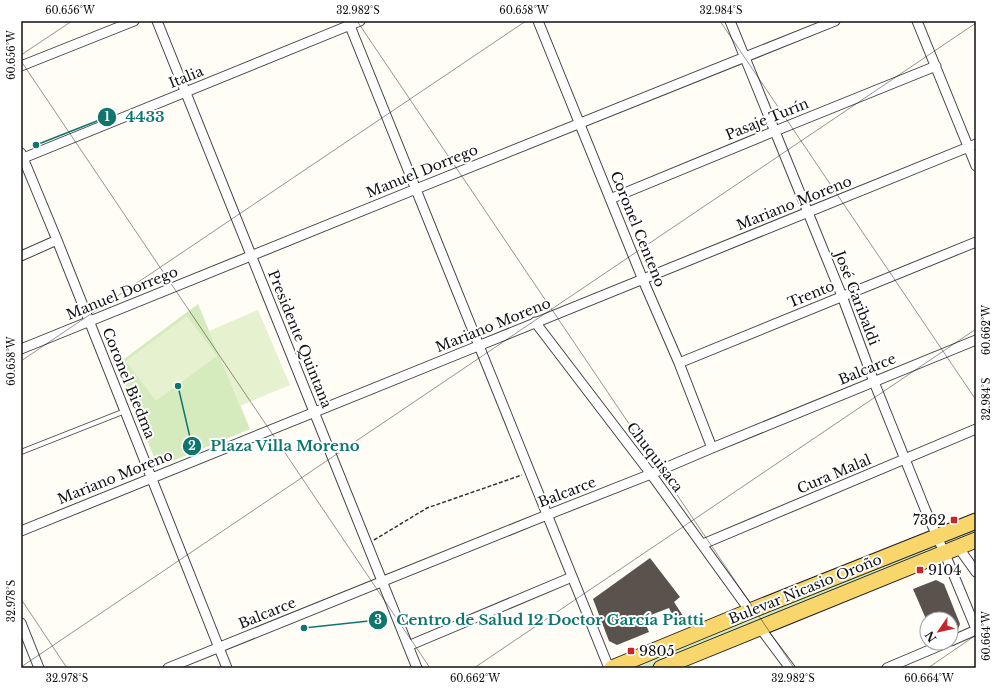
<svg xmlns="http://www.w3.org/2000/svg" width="997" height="689" viewBox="0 0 997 689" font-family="'Libre Baskerville',serif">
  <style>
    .green { fill: #d5ebbd }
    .pitch { fill: #e6f2cf }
    .building { fill: #5a524d }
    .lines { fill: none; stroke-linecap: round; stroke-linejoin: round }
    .service-casing { stroke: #444; stroke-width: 6 }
    .minor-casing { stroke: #444; stroke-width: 11 }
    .primary-casing { stroke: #222; stroke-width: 17 }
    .path { stroke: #333; stroke-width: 1.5; stroke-dasharray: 4 2; stroke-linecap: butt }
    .service { stroke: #fff; stroke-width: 4.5 }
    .minor { stroke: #fff; stroke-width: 9 }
    .primary { stroke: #f9d66b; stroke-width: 15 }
    .ticks { fill: none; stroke: #111; stroke-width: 1; stroke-opacity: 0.45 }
    .poi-dot { fill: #c4262e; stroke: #fff; stroke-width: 1.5 }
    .labels { text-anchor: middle; stroke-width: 4; stroke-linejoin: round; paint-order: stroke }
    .street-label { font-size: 14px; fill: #111; stroke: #fff }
    .poi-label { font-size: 14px; fill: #111; stroke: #fff; text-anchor: start }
    .leader { fill: none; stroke: #0f766e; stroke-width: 1.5 }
    .callout-dot { fill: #0f766e; stroke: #fff; stroke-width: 1.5 }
    .mark-label { font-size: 12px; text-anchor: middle; font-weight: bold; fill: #fff }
    .callout-label { font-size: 15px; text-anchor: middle; font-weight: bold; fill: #0f766e; stroke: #fff; stroke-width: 4; stroke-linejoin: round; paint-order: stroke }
    .neatline { fill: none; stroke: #111; stroke-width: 1.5 }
    .ticks-label { font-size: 10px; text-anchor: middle; fill: #111 }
  </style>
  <rect width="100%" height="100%" fill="#fffdf5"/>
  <!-- green -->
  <path class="green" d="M198,304L250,429L158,467L116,365Z
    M976,521V540L661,668H612Z"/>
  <!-- pitch -->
  <path class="pitch" d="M258,310L290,385L240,406L209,331Z
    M187,316L217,356L156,401L126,361Z"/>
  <!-- building -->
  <path class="building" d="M650,558L680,597L674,602L685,619L676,622L669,608L643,618L649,632L617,645L609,641L593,599Z
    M936,580L944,584L960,624L957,632L951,634V619H926L913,589Z"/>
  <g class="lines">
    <!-- service casing -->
    <g class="service-casing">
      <path id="service" d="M21,452L125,411"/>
    </g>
    <!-- minor casing -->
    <g class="minor-casing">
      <path id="minor" d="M157,21L417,668
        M348,21L609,668
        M538,21L643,280L679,363L712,448
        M730,21L842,296L874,382L925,509L950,566L976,629
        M917,21L976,166
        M21,66L134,21
        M21,153L57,240L227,668
        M21,159L360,21
        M610,199L775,131L936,66
        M21,256L57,240
        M535,322L651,474L750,611
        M21,349L416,189L835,21
        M679,363L976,242
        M21,531L478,346L976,144
        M703,544L976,429
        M958,547L976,572
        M21,623L39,668
        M760,628L790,668
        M951,641L976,630
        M408,646L572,577
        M168,668L547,515L651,474L712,448L976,340
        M887,668L946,643"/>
    </g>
    <!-- primary casing -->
    <g class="primary-casing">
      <path id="primary" d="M612,668L750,611L976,521
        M661,668L976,540"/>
    </g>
    <!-- path -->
    <path class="path" d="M374,540L427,508L522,475"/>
    <!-- service -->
    <use href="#service" class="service"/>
    <!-- minor -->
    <use href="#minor" class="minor"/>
    <!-- primary -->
    <use href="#primary" class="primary"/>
  </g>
  <!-- ticks -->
  <path class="ticks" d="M357,21L794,668M720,21L976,400M21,55L72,21M21,61L430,668M21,361L526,21M21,599L67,668M21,667L976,23M474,668L976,329M928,668L976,635"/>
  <!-- markers -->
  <g class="poi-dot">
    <rect x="950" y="516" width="8" height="8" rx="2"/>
    <rect x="916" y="566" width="8" height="8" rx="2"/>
    <rect x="627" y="647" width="8" height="8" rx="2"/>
  </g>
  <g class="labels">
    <!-- street labels -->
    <g class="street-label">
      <text transform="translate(186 77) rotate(-22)" y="5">Italia</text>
      <text transform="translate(767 119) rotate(-22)" y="5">Pasaje Turín</text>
      <text transform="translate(422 171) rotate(-22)" y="5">Manuel Dorrego</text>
      <text transform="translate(794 203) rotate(-22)" y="5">Mariano Moreno</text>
      <text transform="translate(638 229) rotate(68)" y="5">Coronel Centeno</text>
      <text transform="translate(122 293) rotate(-22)" y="5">Manuel Dorrego</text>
      <text transform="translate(811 294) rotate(-22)" y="5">Trento</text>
      <text transform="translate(857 298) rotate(69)" y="5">José Garibaldi</text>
      <text transform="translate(493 325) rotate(-22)" y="5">Mariano Moreno</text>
      <text transform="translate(300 339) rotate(68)" y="5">Presidente Quintana</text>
      <text transform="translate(867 369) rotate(-22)" y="5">Balcarce</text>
      <text transform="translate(129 383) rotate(68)" y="5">Coronel Biedma</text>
      <text transform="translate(655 457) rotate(53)" y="5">Chuquisaca</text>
      <text transform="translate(834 474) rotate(-23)" y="5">Cura Malal</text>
      <text transform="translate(115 477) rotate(-22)" y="5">Mariano Moreno</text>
      <text transform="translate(567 492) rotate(-21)" y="5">Balcarce</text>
      <text transform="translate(805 589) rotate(-22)" y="5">Bulevar Nicasio Oroño</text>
      <text transform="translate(267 613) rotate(-22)" y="5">Balcarce</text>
    </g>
    <!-- poi labels -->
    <g class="poi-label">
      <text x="946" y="525" text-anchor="end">7362</text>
      <text x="928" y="575">9104</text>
      <text x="639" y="656">9805</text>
    </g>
  </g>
  <!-- callouts -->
  <path class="leader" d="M36 145L107 117M178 386L192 446M304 628L378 620"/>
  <g class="callout-dot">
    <circle cx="36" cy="145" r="4"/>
    <circle cx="178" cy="386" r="4"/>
    <circle cx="304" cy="628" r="4"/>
    <circle cx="107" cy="117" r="10"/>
    <circle cx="192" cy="446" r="10"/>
    <circle cx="378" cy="620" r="10"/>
  </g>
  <g class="mark-label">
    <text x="107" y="121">1</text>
    <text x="192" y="450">2</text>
    <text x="378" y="624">3</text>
  </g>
  <g class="callout-label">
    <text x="145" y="122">4433</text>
    <text x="285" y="451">Plaza Villa Moreno</text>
    <text x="550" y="625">Centro de Salud 12 Doctor García Piatti</text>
  </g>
  <!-- border -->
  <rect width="997" height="689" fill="none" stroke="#ffffff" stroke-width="44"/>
  <!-- north arrow -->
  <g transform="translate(939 631) rotate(236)"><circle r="19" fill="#ffffff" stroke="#a0a0a0"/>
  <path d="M0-3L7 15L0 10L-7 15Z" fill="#c4262e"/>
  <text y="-6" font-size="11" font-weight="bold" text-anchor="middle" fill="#111111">N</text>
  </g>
  <rect x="22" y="22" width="953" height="645" class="neatline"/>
  <g class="ticks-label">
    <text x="70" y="14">60.656°W</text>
    <text x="358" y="14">32.982°S</text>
    <text x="524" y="14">60.658°W</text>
    <text x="721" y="14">32.984°S</text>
    <text transform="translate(11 55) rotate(-90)" y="4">60.656°W</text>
    <text transform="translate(986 330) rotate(-90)" y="4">60.662°W</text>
    <text transform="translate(11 361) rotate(-90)" y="4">60.658°W</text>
    <text transform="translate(986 399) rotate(-90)" y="4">32.984°S</text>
    <text transform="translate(11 601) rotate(-90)" y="4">32.978°S</text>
    <text transform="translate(986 636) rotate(-90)" y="4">60.664°W</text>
    <text x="67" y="682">32.978°S</text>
    <text x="475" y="682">60.662°W</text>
    <text x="793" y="682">32.982°S</text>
    <text x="929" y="682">60.664°W</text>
  </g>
</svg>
